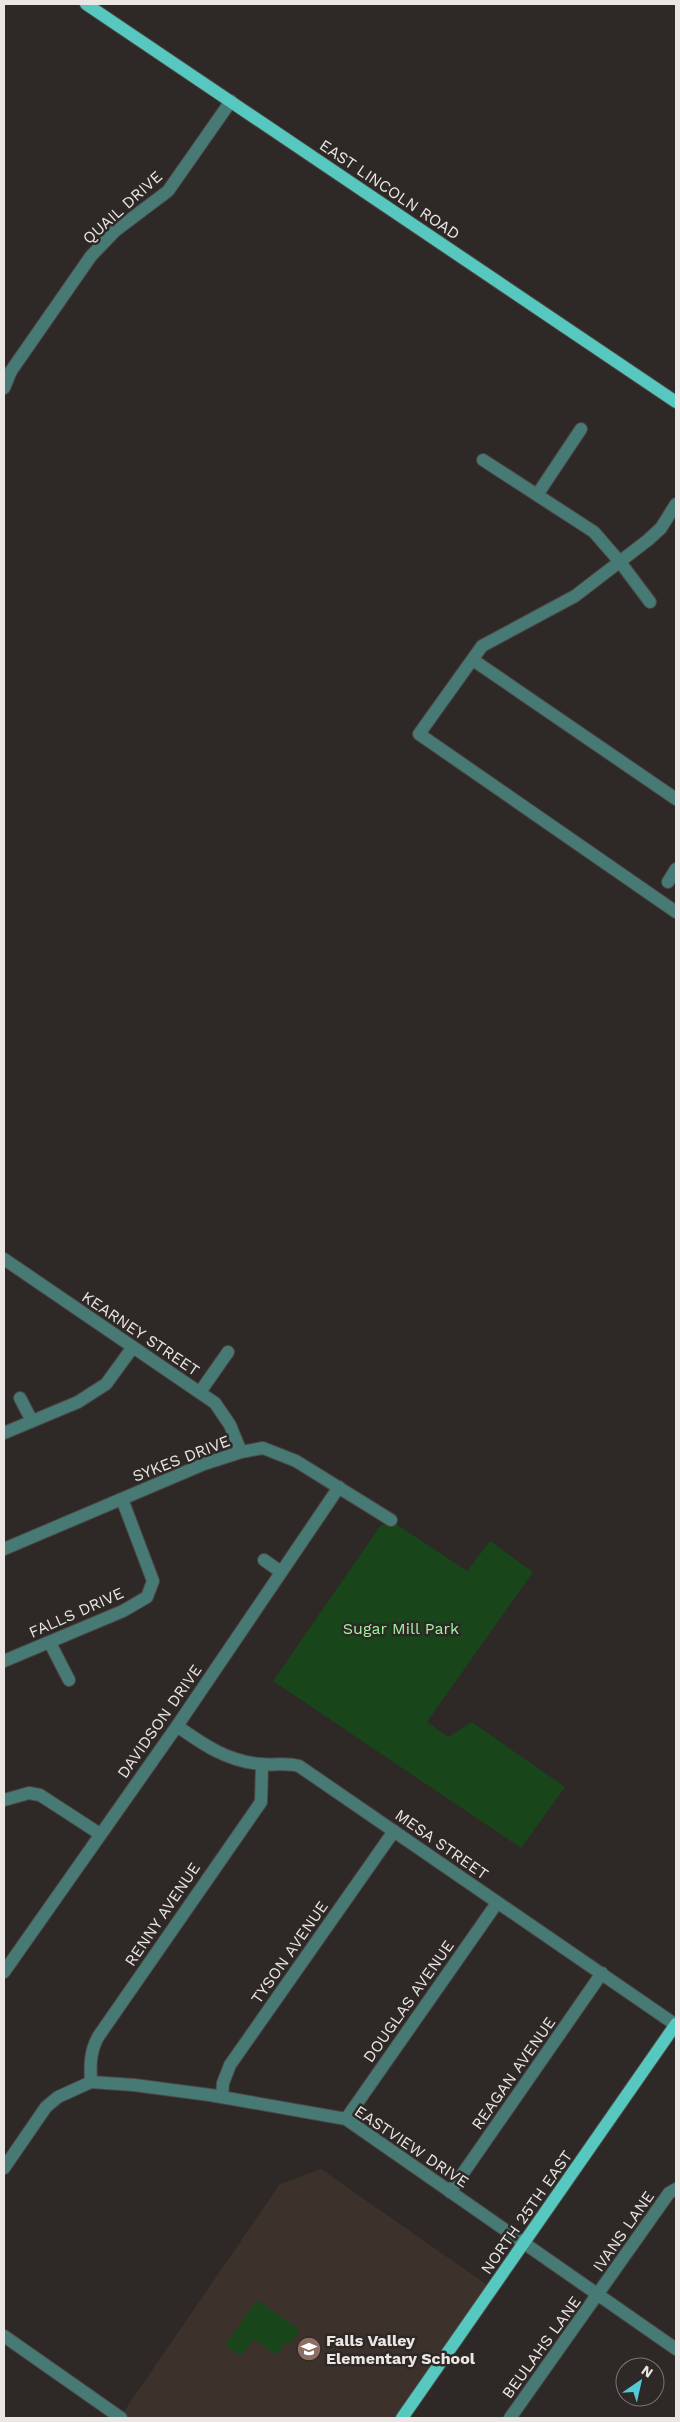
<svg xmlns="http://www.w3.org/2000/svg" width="680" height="2422" viewBox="0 0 680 2422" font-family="'Work Sans',sans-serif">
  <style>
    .built { fill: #3c312b }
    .green { fill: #18451a }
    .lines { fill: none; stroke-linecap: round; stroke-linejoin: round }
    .minor-casing { stroke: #4c4744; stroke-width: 14 }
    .major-casing { stroke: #4c4744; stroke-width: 14 }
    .minor { stroke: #477975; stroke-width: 12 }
    .major { stroke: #56c8bf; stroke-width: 12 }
    .labels { text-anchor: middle; stroke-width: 5; stroke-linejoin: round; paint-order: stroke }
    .street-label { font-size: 16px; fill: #eae6e4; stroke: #2e2926 }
    .park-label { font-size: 16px; fill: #9df99d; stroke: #2e2926 }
    .poi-label { font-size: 16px; font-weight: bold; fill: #eae6e4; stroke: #2e2926; text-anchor: start }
  </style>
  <rect width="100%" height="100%" fill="#2e2926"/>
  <!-- built -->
  <path class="built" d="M321,2169L493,2289L402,2418L120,2417L280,2184Z"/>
  <!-- green -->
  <path class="green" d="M396,1524L467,1571L490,1541L533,1572L427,1722L448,1737L472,1722L565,1787L521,1848L273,1681L381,1525Z
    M257,2300L300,2330L290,2344L286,2342L277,2355L254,2339L241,2356L225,2345Z"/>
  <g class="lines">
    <!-- minor casing -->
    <g class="minor-casing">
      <path id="minor" d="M4,388L11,371L91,256L115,231L168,191L231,101
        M483,460L594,532L620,562L650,602
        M537,495L581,429
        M676,504L661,528L648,540L575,596L482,646L419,734L676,912
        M473,660L676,799
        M668,882L676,869
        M4,1259L215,1403L230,1425L241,1452
        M200,1392L228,1352
        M20,1398L32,1421
        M4,1433L78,1402L106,1384L133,1347
        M4,1549L204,1464L241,1452L263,1448L296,1461L391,1520
        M264,1560L281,1572
        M50,1643L69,1680
        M4,1661L123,1611L147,1597L153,1581L122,1499
        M177,1726C204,1745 227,1761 260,1764C274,1766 286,1762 299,1766L676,2025
        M4,1800L29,1793L40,1795L100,1834
        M4,1972L177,1726L339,1487
        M91,2082C90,2065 90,2052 98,2037L261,1802L262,1765
        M222,2097L223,2083L230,2065L394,1831
        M346,2119L497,1903
        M4,2168L46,2107L58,2097L91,2082L134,2085L210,2095L346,2119L676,2349
        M450,2192L602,1973
        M4,2336L121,2418
        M510,2418L669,2193L676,2189"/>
    </g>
    <!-- major casing -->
    <g class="major-casing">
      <path id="major" d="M86,4L676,402
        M402,2418L676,2024"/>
    </g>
    <!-- minor -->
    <use href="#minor" class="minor"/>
    <!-- major -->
    <use href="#major" class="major"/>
  </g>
  <!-- icons -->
  <defs>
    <g id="school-disc" transform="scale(1.25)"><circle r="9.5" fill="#8d6e63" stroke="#2e2926"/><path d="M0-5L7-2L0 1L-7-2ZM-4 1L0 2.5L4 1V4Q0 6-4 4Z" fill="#fff"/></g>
  </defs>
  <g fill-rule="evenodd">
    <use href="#school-disc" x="309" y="2349"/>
  </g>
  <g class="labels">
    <!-- street labels -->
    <g class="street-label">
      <text transform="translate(390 189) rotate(34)" y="6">EAST LINCOLN ROAD</text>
      <text transform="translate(122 207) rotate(-42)" y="6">QUAIL DRIVE</text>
      <text transform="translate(141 1333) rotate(34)" y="6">KEARNEY STREET</text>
      <text transform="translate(181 1458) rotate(-21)" y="6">SYKES DRIVE</text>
      <text transform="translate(76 1612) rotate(-24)" y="6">FALLS DRIVE</text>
      <text transform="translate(159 1721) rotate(-55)" y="6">DAVIDSON DRIVE</text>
      <text transform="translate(442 1844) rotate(35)" y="6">MESA STREET</text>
      <text transform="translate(162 1914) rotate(-56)" y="6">RENNY AVENUE</text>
      <text transform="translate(289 1952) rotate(-55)" y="6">TYSON AVENUE</text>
      <text transform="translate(408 2001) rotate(-55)" y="6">DOUGLAS AVENUE</text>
      <text transform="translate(513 2073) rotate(-55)" y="6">REAGAN AVENUE</text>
      <text transform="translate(412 2146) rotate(34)" y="6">EASTVIEW DRIVE</text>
      <text transform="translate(526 2212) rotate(-55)" y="6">NORTH 25TH EAST</text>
      <text transform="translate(623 2231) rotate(-55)" y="6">IVANS LANE</text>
      <text transform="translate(541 2347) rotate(-54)" y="6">BEULAHS LANE</text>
    </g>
    <!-- park labels -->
    <g class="park-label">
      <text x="401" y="1634">Sugar Mill Park</text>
    </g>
    <!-- poi labels -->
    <g class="poi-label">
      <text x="326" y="2346">Falls Valley<tspan x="326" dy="18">Elementary School</tspan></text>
    </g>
  </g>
  <!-- border -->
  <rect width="680" height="2422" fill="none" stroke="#eae6e4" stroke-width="10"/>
  <!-- north arrow -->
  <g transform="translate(640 2382) rotate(34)"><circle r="24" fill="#2e2926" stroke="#797572"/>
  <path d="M0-4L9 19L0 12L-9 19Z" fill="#52cbd7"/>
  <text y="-8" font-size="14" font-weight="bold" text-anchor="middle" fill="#eae6e4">N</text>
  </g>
</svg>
